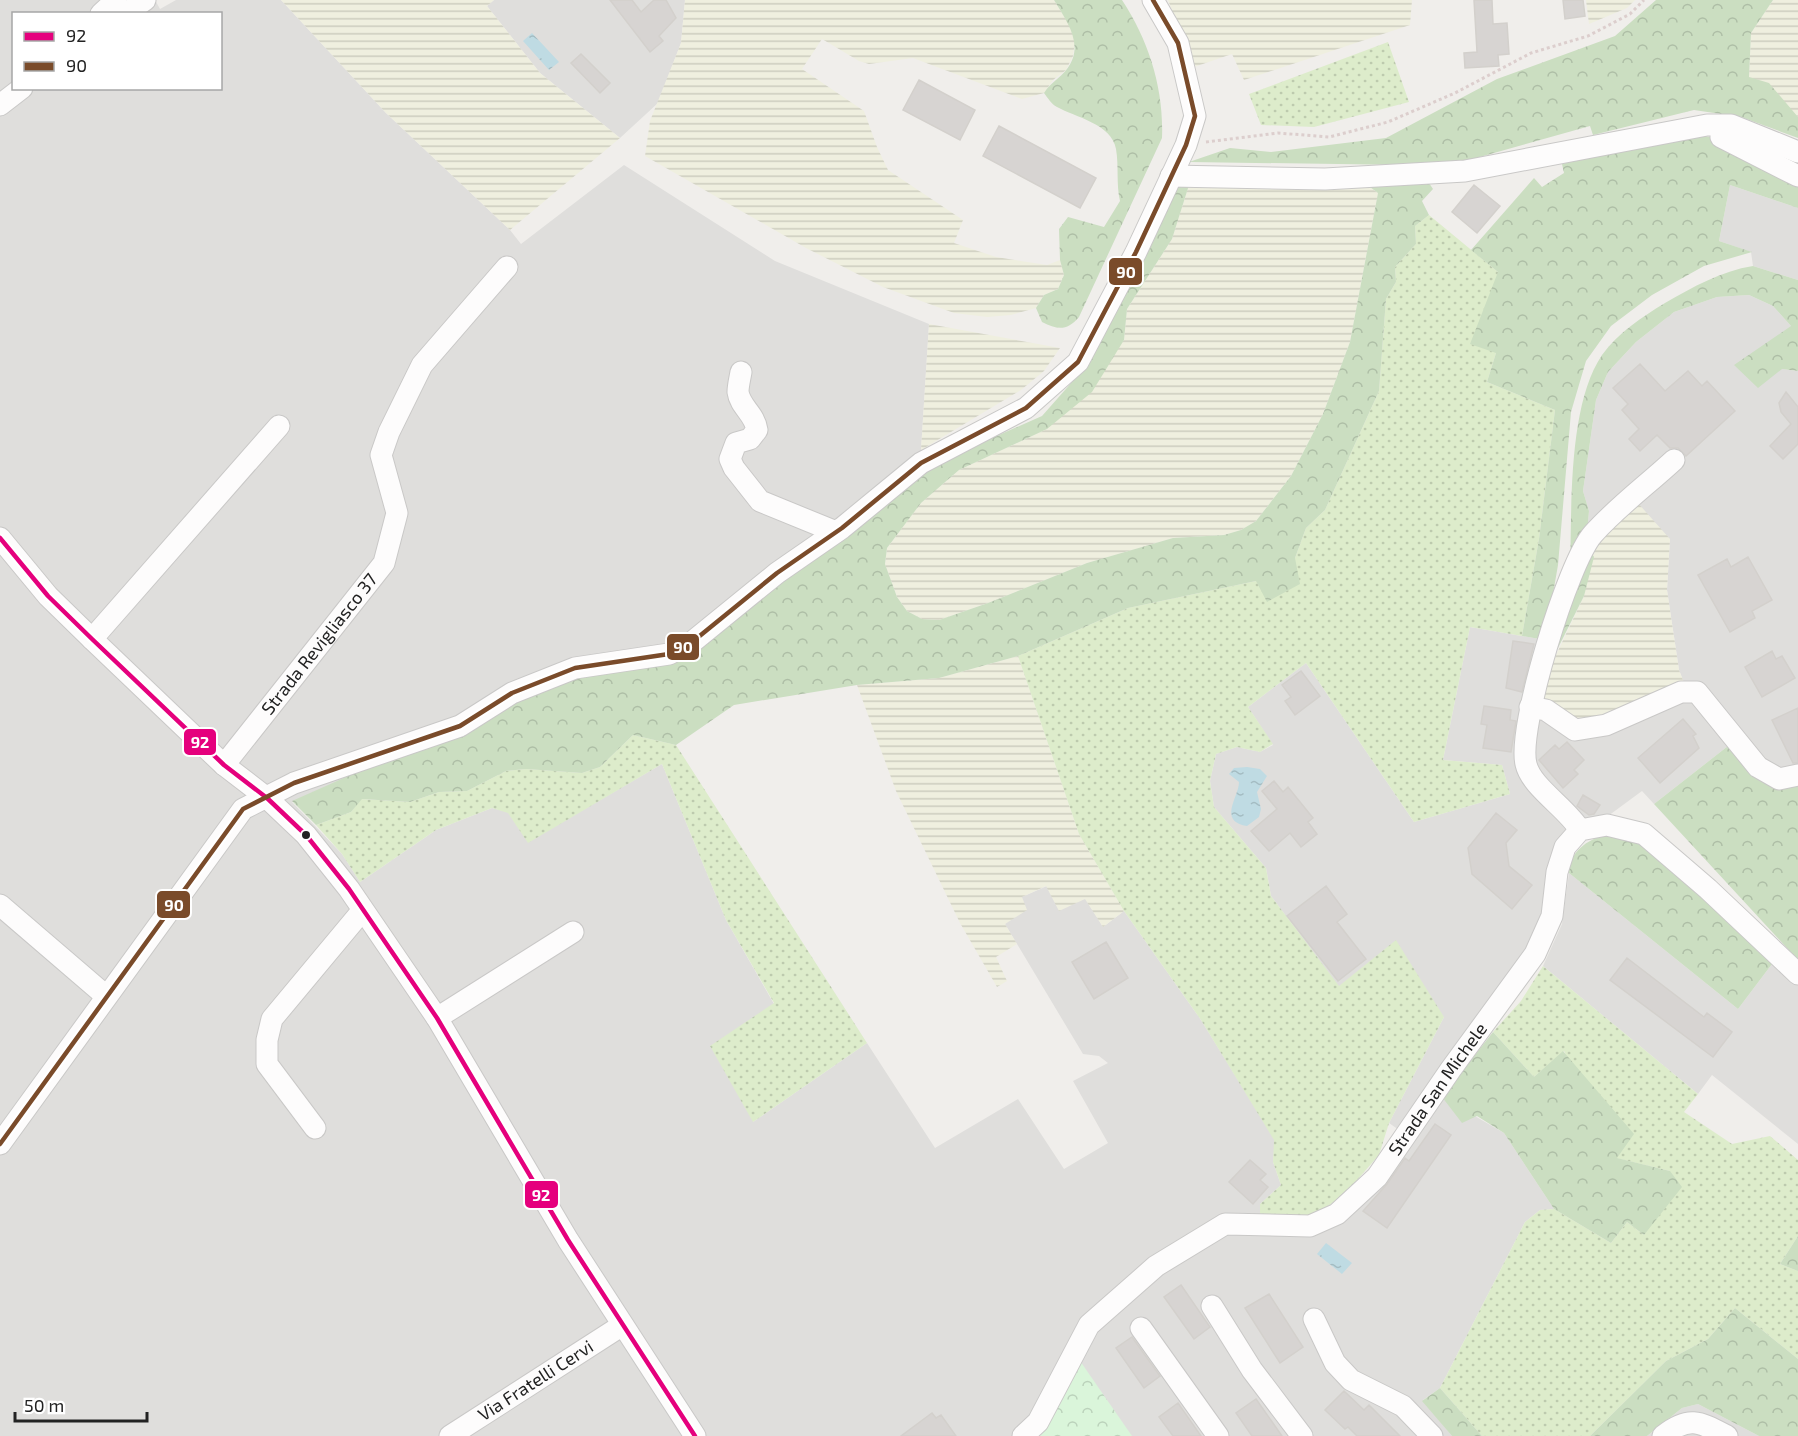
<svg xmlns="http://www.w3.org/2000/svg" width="1798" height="1436" viewBox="0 0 1798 1436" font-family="'Exo 2',sans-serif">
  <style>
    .residential { fill: #dfdedc; fill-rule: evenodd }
    .farmland { fill: url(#farmland-rules) }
    .grass { fill: url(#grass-dots) }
    .forest { fill: url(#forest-crowns) }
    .park { fill: url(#park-crowns) }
    .water { fill: url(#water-ripples) }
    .building { fill: #d7d4d2; stroke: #d3d0cc; stroke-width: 1.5 }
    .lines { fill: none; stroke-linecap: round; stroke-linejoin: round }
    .minor-casing { stroke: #c9c8c7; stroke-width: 23 }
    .path { stroke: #dccecd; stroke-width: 3; stroke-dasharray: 3 3; stroke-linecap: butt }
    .minor { stroke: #fdfcfc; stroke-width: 21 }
    .bus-1-casing { stroke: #fff; stroke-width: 9 }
    .bus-2-casing { stroke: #fff; stroke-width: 9 }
    .bus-1 { stroke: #e5007d; stroke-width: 4.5 }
    .bus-2 { stroke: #7a4b2a; stroke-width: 4.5 }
    .bus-dot { fill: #222; stroke: #fff; stroke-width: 2 }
    .labels { text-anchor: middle; stroke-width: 4.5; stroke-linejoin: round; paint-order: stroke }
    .street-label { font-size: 18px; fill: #222; stroke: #fff }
    .line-badge { stroke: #fff; stroke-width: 2 }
    .badge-label { font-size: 16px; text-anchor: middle; font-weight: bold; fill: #fff }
  </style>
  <defs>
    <pattern id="farmland-rules" width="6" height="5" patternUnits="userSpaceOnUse" patternTransform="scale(1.5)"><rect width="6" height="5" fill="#efefdf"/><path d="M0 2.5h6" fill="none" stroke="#cdcdbf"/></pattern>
    <pattern id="grass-dots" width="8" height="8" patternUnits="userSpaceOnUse" patternTransform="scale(1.5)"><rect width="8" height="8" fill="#ddeccb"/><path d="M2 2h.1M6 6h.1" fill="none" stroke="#bdcaae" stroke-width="1.8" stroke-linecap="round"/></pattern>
    <pattern id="forest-crowns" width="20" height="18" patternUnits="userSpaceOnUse" patternTransform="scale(1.5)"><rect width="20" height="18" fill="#cbdec1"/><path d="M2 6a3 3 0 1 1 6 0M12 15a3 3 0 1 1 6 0" fill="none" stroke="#aebea6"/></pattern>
    <pattern id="park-crowns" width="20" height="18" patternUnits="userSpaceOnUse" patternTransform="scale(1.5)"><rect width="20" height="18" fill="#daf5da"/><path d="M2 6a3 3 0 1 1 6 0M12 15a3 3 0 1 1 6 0" fill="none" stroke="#bbd2bb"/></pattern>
    <pattern id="water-ripples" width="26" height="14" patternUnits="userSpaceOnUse" patternTransform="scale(1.5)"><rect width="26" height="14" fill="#bfdbe3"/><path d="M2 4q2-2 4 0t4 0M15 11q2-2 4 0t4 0" fill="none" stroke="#a4bcc2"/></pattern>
  </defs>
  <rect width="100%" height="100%" fill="#f0eeeb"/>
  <!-- residential -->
  <path class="residential" d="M0,0H155L160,9L176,0H281L386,113L510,230L521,244L624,165L775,261L929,324L921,450L929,466L703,644L292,802L342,854L360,882L436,830L492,808L508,812L528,842L662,764L726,920L774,1004L753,1122L867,1043L935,1148L1018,1099L1064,1169L1108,1143L1073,1081L1108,1063L1099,1056L1083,1054L1005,924L1022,897L1047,886L1085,898L1103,927L1124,911L1201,1020L1275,1140L1273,1162L1281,1185L1260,1204L1312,1230L1442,1097L1504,1133L1554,1209L1540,1210L1525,1222L1440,1388L1423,1400L1452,1436H0ZM14,14H220V88H14Z
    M494,0H685L681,43L658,103L620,138L540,73L487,6Z
    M1730,185L1798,208V280L1753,266L1751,252L1719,241Z
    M1749,295L1773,306L1791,326L1782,369L1798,371V782L1728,746L1654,804L1642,791L1608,816L1583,819L1535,775L1534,713L1538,693L1685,685L1679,670L1667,590L1670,539L1587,533L1589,511L1583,491L1596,400L1608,372L1636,342L1674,312L1717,297Z
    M1470,627L1545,640L1517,759L1574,829L1528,951L1399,1130L1389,1123L1444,1017L1339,987L1271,896L1266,868L1214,807L1210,781L1216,754L1237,747L1260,752L1273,745L1248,707L1306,663L1414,822L1510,794L1502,765L1443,760Z
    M1569,873L1738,1009L1775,960L1798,978V1144L1712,1075L1698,1094L1543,966L1562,924Z
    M1698,1404L1759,1436H1647L1682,1408Z"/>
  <!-- farmland -->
  <path class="farmland" d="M281,0H494L487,6L540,73L620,138L510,230L386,113Z
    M685,0H1054L1070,26L1075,41L1073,56L1066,70L1053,80L1044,93L1022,99L913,58L869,64L859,61L822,39L802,69L864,111L877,147L888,170L963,220L954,243L996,257L1047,265L1060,260L1064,275L1058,289L1044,295L1036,308L1011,315L987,317L954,313L883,287L806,248L645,156L650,121L681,43Z
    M1168,0H1412L1410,25L1244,80L1232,54L1194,67Z
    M1586,0H1635L1627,8L1589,24Z
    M1773,0H1798V117L1749,78L1751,33Z
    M1366,184L1378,193L1350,342L1323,414L1291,476L1256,521L1241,530L1224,535L1173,538L1087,563L988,603L939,620L922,619L907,611L897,597L885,564L887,548L921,503L959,470L1047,429L1124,340L1127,309L1172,239L1189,185Z
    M929,324L1060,348L1044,371L1021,390L921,450Z
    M1637,502L1670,539L1667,590L1679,670L1685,685L1575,726L1538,693L1584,596L1589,548Z
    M1018,656L1079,834L1124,911L1103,927L1085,899L1059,911L1046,886L1022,897L1027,910L1005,924L1017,944L996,957L1007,981L997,987L960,923L896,791L857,685L939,678Z"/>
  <!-- grass -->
  <path class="grass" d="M1388,42L1409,102L1314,127L1261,125L1249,94Z
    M1429,215L1498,272L1496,353L1487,382L1555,410L1539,539L1522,636L1470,627L1443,760L1502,765L1510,794L1414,822L1306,663L1248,707L1273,744L1260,752L1237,747L1216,754L1210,781L1214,807L1266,868L1271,896L1339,986L1396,940L1444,1017L1389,1123L1379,1155L1343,1196L1314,1215L1260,1216V1204L1281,1185L1273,1162L1274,1140L1201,1020L1124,911L1079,834L1018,656L1128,608L1256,581L1295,558L1306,528L1325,510L1379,391L1386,299L1396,282L1395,267L1416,244L1415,226Z
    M633,735L676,745L867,1043L753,1122L710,1046L774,1003L726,920L662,764L528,843L508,813L492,808L436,830L360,882L342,854L316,825L351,812L361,799L410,802L439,792L467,791L506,771L526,769L582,773L600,767Z
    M1543,966L1698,1094L1684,1112L1732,1144L1770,1136L1798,1160V1236L1780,1264L1798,1271V1359L1735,1308L1708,1339L1666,1361L1590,1436H1482L1440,1388L1525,1222L1540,1210L1554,1209L1611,1243L1627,1222L1644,1235L1670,1171L1616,1158L1564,1051L1534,1077L1493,1032L1521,1001Z"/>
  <!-- forest -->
  <path class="forest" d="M1054,0H1122C1149,41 1164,89 1162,138L1079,317C1067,331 1058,330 1042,322L1036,308L1044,295L1058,289L1064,275L1060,260L1059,229L1068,217L1104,227L1120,201C1116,184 1119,166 1116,149C1112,124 1075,117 1057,107C1051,104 1048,98 1044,93C1050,83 1060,78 1067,69C1085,45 1067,22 1054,0Z
    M1656,0H1773L1751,33L1749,77L1769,83L1798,117V138L1741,117L1694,110L1593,135L1590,126L1469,160L1406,165L1189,162L1230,148L1271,152L1386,138L1497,79L1615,36Z
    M1685,134L1711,137L1798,182V208L1730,185L1719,241L1752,252L1704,266L1652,295L1611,326L1586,361L1571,412L1558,565L1545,640L1522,636L1539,539L1555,410L1487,382L1496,353L1470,344L1498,272L1471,250L1534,178L1542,187L1564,173L1562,164Z
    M1429,183L1433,189L1422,201L1429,215L1415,226L1416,244L1395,267L1396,282L1386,299L1379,391L1325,510L1306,528L1295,558L1300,584L1267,602L1256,581L1128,608L1018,656L939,678L857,685L734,705L676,745L633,735L600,767L582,773L526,769L506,771L467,791L439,792L410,802L362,799L351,812L316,825L292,801L576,675L671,663L929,466L1042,416L1080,373L1174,186L1189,185L1172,239L1127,309L1124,340L1092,392L1047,429L959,470L921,503L887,548L885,564L897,597L907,611L922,619L939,620L988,603L1087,563L1173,538L1224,535L1241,530L1256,521L1291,476L1323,414L1350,342L1378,193L1366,184Z
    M1753,266L1798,280V371L1782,369L1758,388L1734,365L1791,326L1773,306L1749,295L1717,297L1674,312L1636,342L1608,372L1596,400L1583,491L1589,511L1587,533L1570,575C1572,512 1567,407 1602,355C1618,333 1642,317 1665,303C1693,287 1721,271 1753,266Z
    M1589,548L1594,557L1584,596L1553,658Z
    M1728,746L1798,782V960L1654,804Z
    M1606,834L1637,841L1775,960L1738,1009L1569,873C1570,851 1586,841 1606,834Z
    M1493,1032L1534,1077L1563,1051L1634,1134L1617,1158L1670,1171L1682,1187L1644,1235L1627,1222L1611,1243L1554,1209L1504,1133L1477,1116L1462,1123L1442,1097Z
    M1798,1236V1271L1780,1264Z
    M1735,1308L1798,1359V1436H1759L1698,1404L1682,1408L1647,1436H1590L1666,1361L1708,1339Z
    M1440,1388L1482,1436H1452L1422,1401Z"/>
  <!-- park -->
  <path class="park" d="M1078,1358L1132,1436H1034Z"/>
  <!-- water -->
  <path class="water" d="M532,33L559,62L549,70L523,41Z
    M1247,767L1260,769L1267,776L1257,792L1261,809L1259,817L1247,826C1217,821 1239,797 1239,782L1229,774L1234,768Z
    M1326,1243L1352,1263L1342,1274L1317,1254Z"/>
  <!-- building -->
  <path class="building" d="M610,0H632L641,12L654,0H666L676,18L659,36L663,41L650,52Z
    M1474,0H1492L1493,24L1507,23L1509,54L1498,55L1499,66L1465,68L1464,53L1477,52Z
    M1563,0H1583L1585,16L1565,19Z
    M581,54L610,83L600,93L571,63Z
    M919,80L975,110L960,140L903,110Z
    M999,126L1096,178L1080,208L983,156Z
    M1474,185L1500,206L1477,233L1452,212Z
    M1640,364L1665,391L1688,371L1702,386L1707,381L1735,411L1686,456L1678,448H1670L1657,435L1640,451L1629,439L1639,429L1622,410L1628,404L1613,388Z
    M1786,392L1798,407V444L1783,459L1770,446L1791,424L1781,412L1779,403Z
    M1748,557L1772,600L1752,611L1755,618L1730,632L1698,575L1727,559L1731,567Z
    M1513,641L1534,644L1522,692L1506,688Z
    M1772,651L1776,659L1782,656L1795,678L1762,697L1745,667Z
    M1301,671L1320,696L1295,715L1285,701L1291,697L1282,685Z
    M1484,706L1511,710L1510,720L1516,721L1511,752L1483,748L1487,725L1481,724Z
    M1798,708V763H1793L1772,720Z
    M1683,719L1696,734L1693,736L1699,748L1660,783L1638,758Z
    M1567,742L1584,760L1574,770L1578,774L1563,788L1539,760L1555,745L1559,749Z
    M1274,781L1283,792L1288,787L1313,818L1308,822L1317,834L1301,847L1290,833L1269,851L1251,831L1277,809L1262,791Z
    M1583,795L1600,805L1594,814L1589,815L1577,806Z
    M1496,813L1517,830L1506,843L1509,866L1532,885L1512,909L1472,874L1468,848Z
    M1326,886L1347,914L1337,922L1366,959L1338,981L1287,916Z
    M1106,942L1128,978L1094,999L1072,962Z
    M1627,958L1704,1017L1707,1013L1732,1032L1713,1057L1610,980Z
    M1435,1124L1451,1135L1387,1228L1363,1211L1387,1184L1405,1158L1409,1161Z
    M1250,1160L1266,1174L1260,1180L1268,1187L1253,1204L1229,1182Z
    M1181,1285L1210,1327L1194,1339L1164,1297Z
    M1269,1294L1303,1347L1280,1363L1245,1308Z
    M1132,1337L1160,1376L1144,1388L1116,1348Z
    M1344,1391L1364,1410L1369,1405L1400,1436H1357L1348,1427L1345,1429L1325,1410Z
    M1256,1399L1282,1436H1252L1236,1413Z
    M1178,1403L1201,1436H1173L1159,1417Z
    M932,1413L936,1418L941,1415L956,1436H901Z"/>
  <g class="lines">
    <!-- minor casing -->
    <g class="minor-casing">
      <g id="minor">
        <path d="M101,14L116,0"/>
        <path d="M125,14L145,0"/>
        <path d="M0,105L22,88"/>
        <path d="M1721,137L1798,176"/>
        <path d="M1171,176L1325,179L1465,171L1707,125H1731L1798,152"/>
        <path d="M741,372C740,378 738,386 738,392C740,407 755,414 757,430L750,439L736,443L730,459L734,468L760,501L836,532"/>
        <path d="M0,538L48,596L92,639L224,765L267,798L306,835L349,889L437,1018L568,1240L695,1436"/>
        <path d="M92,639L279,426"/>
        <path d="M1530,707L1546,710L1575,730L1606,725L1681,692H1697L1758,767L1779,779L1798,775"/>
        <path id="s1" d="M224,765L384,563L397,513L381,455L389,432L422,365L507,267"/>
        <path d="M1580,830C1567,808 1531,787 1526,764C1517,728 1568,562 1593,534C1617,507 1647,485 1674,460"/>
        <path d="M0,905L106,996"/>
        <path d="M437,1018L573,932"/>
        <path d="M315,1128L267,1064V1040L272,1019L362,911"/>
        <path d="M0,1144L243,809L294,783L460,726L512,693L575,668L669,654L691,643L777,573L842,528L921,463L1026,408L1078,362L1136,252L1186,145L1195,116L1178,43L1153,0"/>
        <path d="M1212,1306L1252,1370L1302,1436"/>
        <path d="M1314,1319L1335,1363L1351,1380L1403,1406L1432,1436"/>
        <path d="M1141,1328L1218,1436"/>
        <path id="s2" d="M450,1436L621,1326"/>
        <path id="s3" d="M1023,1436L1038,1422L1089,1325L1156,1266L1225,1224L1310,1226L1337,1214L1377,1177L1451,1069L1535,954L1552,916L1557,872L1565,847L1580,830L1607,825L1644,834L1708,889L1798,974"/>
        <path d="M1663,1436C1689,1415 1700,1422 1727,1436"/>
      </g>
    </g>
    <!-- path -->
    <path class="path" d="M1206,142L1278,133L1329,137L1388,122L1455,93L1531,53L1588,36L1630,14L1644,0"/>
    <!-- minor -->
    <use href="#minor" class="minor"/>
    <!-- bus-1 casing -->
    <g class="bus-1-casing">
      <path id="bus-1" d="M0,538L48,596L92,639L224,765L267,798L306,835L349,889L437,1018L568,1240L695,1436"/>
    </g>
    <!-- bus-2 casing -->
    <g class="bus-2-casing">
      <path id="bus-2" d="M0,1144L243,809L294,783L460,726L512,693L575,668L669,654L691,643L777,573L842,528L921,463L1026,408L1078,362L1136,252L1186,145L1195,116L1178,43L1153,0"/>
    </g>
    <!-- bus-1 -->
    <use href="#bus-1" class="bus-1"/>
    <!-- bus-2 -->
    <use href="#bus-2" class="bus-2"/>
  </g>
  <!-- markers -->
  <circle class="bus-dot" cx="306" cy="835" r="5"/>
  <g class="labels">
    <!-- street labels -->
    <g class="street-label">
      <text dy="6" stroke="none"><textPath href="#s1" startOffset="154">Strada Revigliasco 37</textPath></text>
      <text dy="6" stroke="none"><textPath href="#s3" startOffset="576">Strada San Michele</textPath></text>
      <text dy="6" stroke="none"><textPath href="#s2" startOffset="102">Via Fratelli Cervi</textPath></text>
    </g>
  </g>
  <g class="line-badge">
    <rect x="1108" y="257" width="35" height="29" rx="6" fill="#7a4b2a"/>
    <rect x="666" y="633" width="34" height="28" rx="6" fill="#7a4b2a"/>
    <rect x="183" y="728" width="34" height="28" rx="6" fill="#e5007d"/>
    <rect x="156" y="890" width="35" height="29" rx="6" fill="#7a4b2a"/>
    <rect x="524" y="1180" width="35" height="29" rx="6" fill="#e5007d"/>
  </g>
  <g class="badge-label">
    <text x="1126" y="278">90</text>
    <text x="683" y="653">90</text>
    <text x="200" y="748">92</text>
    <text x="174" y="911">90</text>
    <text x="541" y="1201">92</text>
  </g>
  <!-- legend -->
  <rect x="12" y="12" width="210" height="78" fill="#ffffff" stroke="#a7a7a7" stroke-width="1.5"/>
  <rect x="24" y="32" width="30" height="9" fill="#e5007d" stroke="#a7a7a7" stroke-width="1.5"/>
  <text x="66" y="42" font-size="18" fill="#222222">92</text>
  <rect x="24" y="62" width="30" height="9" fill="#7a4b2a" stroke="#a7a7a7" stroke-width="1.5"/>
  <text x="66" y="72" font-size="18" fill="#222222">90</text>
  <!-- scale -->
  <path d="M15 1412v9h132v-9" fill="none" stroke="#222222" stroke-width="3"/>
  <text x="24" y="1412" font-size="18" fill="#222222" stroke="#ffffff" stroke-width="4.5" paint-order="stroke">50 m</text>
</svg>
